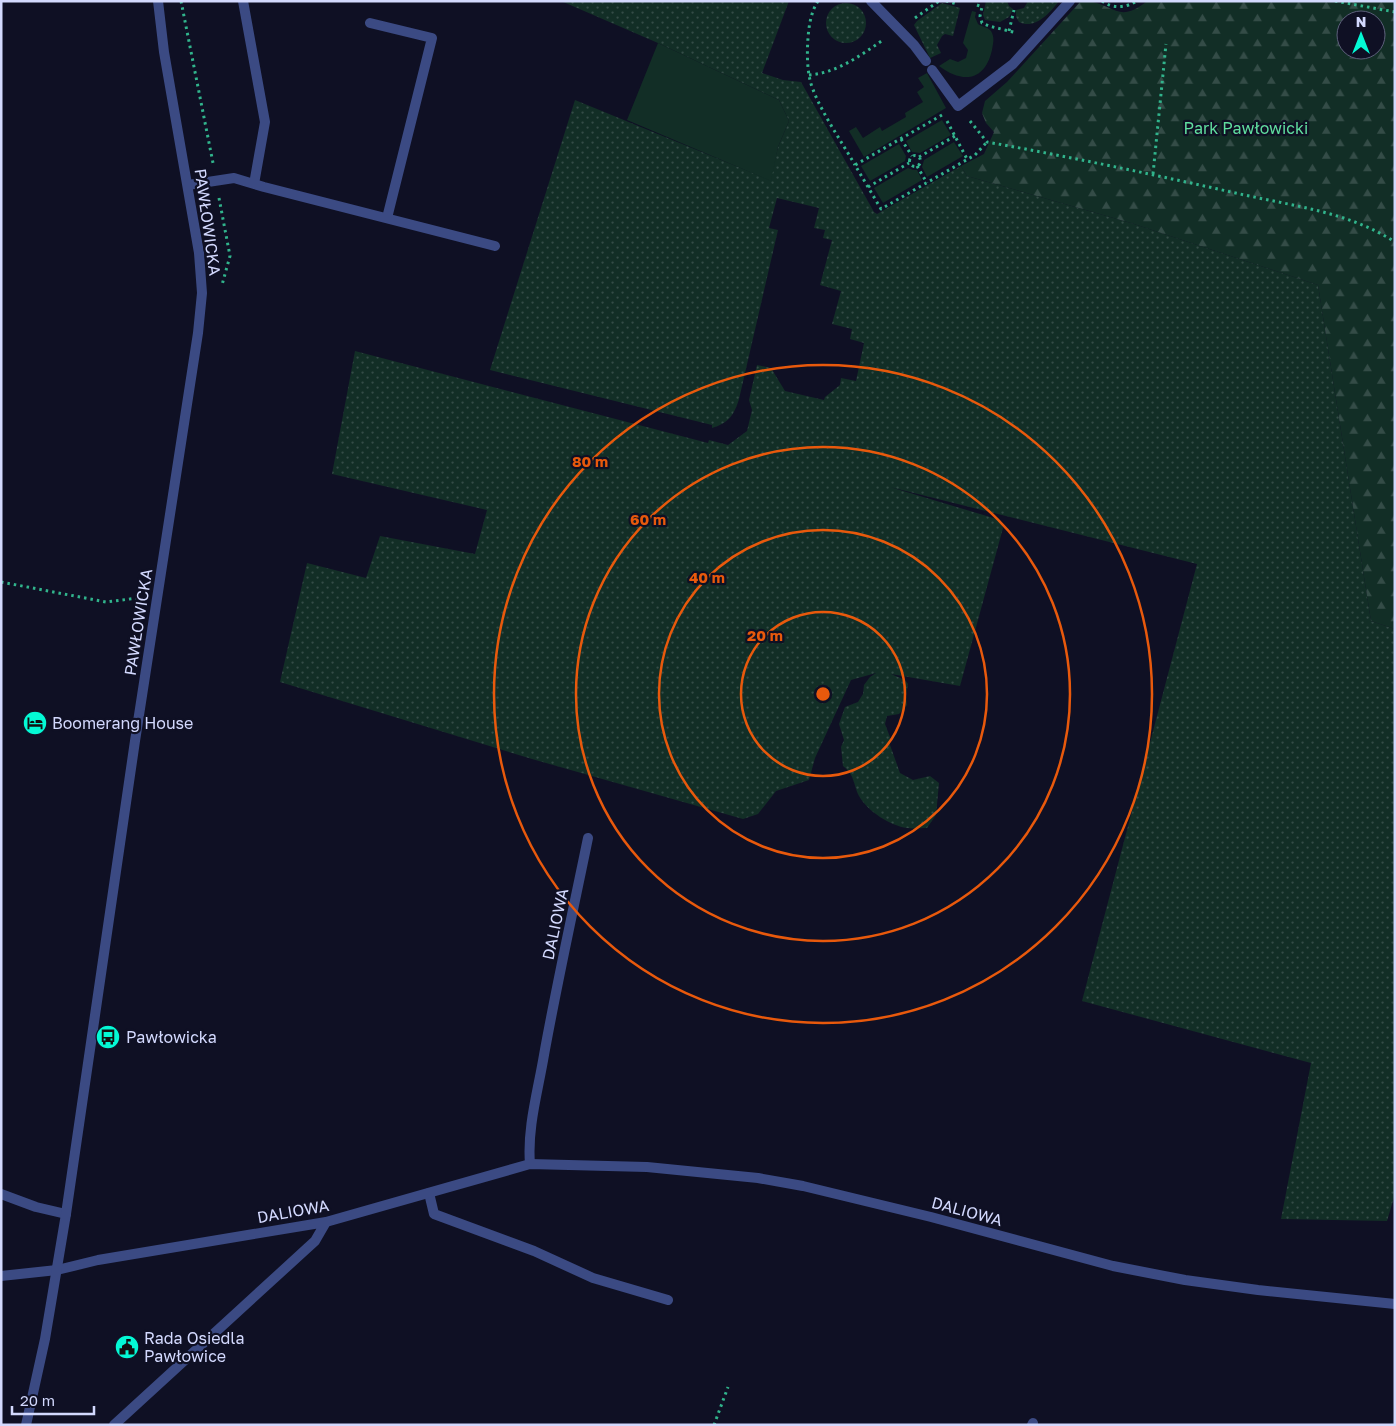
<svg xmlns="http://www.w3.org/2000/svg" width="1396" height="1426" viewBox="0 0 1396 1426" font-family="'Golos Text',sans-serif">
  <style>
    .grass { fill: url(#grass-dots) }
    .forest { fill: url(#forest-firs); fill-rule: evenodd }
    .garden { fill: #122e26 }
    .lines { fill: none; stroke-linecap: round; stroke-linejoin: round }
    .path { stroke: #31b48c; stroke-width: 3; stroke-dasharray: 2.5 4; stroke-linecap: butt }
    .service { stroke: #3b4a83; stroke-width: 10 }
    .minor { stroke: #3b4a83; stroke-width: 10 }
    .tertiary { stroke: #3b4a83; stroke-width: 10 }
    .ring { fill: none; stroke: #e8590c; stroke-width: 2.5 }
    .labels { text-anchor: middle; stroke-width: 4.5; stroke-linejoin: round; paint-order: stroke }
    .park-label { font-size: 16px; fill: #60de9f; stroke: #0f1024 }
    .street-label { font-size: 16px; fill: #d3d9fe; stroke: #0f1024 }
    .poi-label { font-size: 16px; fill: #d3d9fe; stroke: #0f1024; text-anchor: start }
    .centre { fill: #e8590c; stroke: #0f1024; stroke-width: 2.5 }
    .ring-label { font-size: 15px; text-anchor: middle; font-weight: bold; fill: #e8590c; stroke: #0f1024; stroke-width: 4.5; stroke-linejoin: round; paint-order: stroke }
  </style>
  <defs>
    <pattern id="grass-dots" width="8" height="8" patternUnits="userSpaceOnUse" patternTransform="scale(1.25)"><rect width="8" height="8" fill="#122e26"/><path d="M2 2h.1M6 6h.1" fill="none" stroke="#344c47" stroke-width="1.8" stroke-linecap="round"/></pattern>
    <pattern id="forest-firs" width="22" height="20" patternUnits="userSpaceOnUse" patternTransform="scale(1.25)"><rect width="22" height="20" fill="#122e26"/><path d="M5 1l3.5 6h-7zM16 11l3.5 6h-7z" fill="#344c47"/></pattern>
  </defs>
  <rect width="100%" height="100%" fill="#0f1024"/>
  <!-- grass -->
  <path class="grass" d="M561,1H789L762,73L783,80L801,82L874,212L877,214L961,166L967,176L1131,223L1318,285L1371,621L1395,629V1194L1387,1221L1281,1219L1311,1063L1082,1001L1197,564L890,487L1000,520L1003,528L960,686L891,674L905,680L908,684L906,695L907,705L899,714L887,716L885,724L890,737V745L900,773L913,780L930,776L939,783L936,815L927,828C921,828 914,829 907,828C891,826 867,811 859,796C853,784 855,775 843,766L841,747L844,740L839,724L845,707L858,702L863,694L864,685L870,677L876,673L851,680L815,758L809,780L776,791L758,814L743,819L532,759L280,682L307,563L366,578L380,536L475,554L487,510L332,474L355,351L708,443L709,440L728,445L747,431L752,410L749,400L757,365L771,368L785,391L824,400L825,397L840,385L841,378L856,381L864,343L850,339L852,329L832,324L841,291L820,285L832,240L823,238L825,230L814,228L819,208L777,198L769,228L778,230L739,399C734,415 729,423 712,428V425L490,370L575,100L770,180L778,147L789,121L779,100L658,43Z
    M986,1H1007L1009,6L1013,9L1009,17L1000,22L985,20L983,15Z
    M1028,1L1032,2L1059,1C1050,13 1035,30 1019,22L1016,17V10L1024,8Z
    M942,3L960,8L953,36L945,34L942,36L937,45L941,53L930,58L914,25L917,21Z
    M826 23a20 20 0 1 1 40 0a20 20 0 1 1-40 0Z"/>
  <!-- forest -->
  <path class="forest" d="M1088,1C1115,5 1119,24 1147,1H1395V629L1371,621L1318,285L1131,223L967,176L961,166L984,154L994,132L986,123L982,113L985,101L1007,82L1080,2ZM1346,20H1376V50H1346Z"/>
  <!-- garden -->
  <path class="garden" d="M972,11L976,12L975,17L978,24C982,27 988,27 991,31C995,38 993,43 992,50C985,81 963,84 939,66L950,59L958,62L966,58L968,50L963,43Z
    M658,43L779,100L789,121L778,147L771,181L627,120Z
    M927,73L946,108L864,157L849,131L856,127L863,138L880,127L882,131L906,117L905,113L923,102L917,92L924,87L918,78Z
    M942,120L951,135L920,153L912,152L906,141Z
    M954,142L963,156L927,177L922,167L924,160Z
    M899,144L906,156L905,161L870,181L861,166Z
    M908,168L913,170H917L922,180L883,203L874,188Z"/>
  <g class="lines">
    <!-- path -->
    <path class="path" d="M181,1L213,163
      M818,1C811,12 809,25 808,38C807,52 807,67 810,80C816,105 842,142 855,165
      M946,1L957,4
      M1102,1C1113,9 1125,8 1137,1
      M1335,1L1395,12
      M977,5L982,7L980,16L982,23L989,26L1017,33
      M915,18L939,1
      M1009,31L1014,10
      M809,75C837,73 861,55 883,40
      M942,115L855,165L881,209L975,155L987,142
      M947,121L967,159
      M970,121L987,142C1071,157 1156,175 1240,194C1293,206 1349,212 1395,242
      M901,139L912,156
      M909.5 161a5.5 5.5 0 1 1 11 0a5.5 5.5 0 1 1-11 0Z
      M919,157L955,136
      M917,166L927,183
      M1153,174L1166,44
      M868,187L909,163
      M219,198L230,256L222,285
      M1,582L106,602L138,598
      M714,1425L728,1387"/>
    <!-- service -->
    <path class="service" d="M243,1L265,122L254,184
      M871,1L914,45L926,61
      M370,23L432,38L387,218
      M932,70L958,106L1013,64L1070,1
      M188,185L234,178L264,187L495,246
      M530,1164C527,1128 538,1091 544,1055C557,983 573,911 588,838
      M429,1193L434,1214L534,1251L593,1278L668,1300
      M1032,1425L1033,1423"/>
    <!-- minor -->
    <path class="minor" d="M1,1194L36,1207L66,1214
      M1,1276L57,1270L98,1260L326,1222L530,1164L647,1167L758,1178L803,1186L931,1217L1113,1266L1185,1280L1258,1290L1395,1304
      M114,1425L315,1241L326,1222"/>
    <!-- tertiary -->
    <path class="tertiary" d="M26,1425L45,1339L66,1214L135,741L198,333L202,293L199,253L164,52L158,1"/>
  </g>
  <!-- distance rings -->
  <g class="ring">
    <circle cx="823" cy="694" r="82"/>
    <circle cx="823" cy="694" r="164"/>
    <circle cx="823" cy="694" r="247"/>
    <circle cx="823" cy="694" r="329"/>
  </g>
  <!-- icons -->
  <defs>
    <g id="hotel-disc" transform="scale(1.25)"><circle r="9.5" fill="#04f9d5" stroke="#0f1024"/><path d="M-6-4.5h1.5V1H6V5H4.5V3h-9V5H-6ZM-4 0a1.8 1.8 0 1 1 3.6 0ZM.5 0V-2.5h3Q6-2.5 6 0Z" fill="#111"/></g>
    <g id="bus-disc" transform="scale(1.25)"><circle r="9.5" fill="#04f9d5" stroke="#0f1024"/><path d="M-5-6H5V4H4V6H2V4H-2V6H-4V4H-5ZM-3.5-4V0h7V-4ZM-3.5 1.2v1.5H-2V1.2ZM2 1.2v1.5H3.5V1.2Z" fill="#111"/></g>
    <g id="civic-disc" transform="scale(1.25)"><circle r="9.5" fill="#04f9d5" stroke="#0f1024"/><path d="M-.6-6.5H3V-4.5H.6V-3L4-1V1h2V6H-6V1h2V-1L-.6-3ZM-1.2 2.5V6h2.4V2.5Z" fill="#111"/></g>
  </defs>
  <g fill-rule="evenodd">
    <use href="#hotel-disc" x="35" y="723"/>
    <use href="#bus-disc" x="108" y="1037"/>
    <use href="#civic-disc" x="127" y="1347"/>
  </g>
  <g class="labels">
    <!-- park labels -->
    <g class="park-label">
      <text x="1246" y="134">Park Pawłowicki</text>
    </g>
    <!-- street labels -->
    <g class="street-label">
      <text transform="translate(208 222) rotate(82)" y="6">PAWŁOWICKA</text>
      <text transform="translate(138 622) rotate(-81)" y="6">PAWŁOWICKA</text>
      <text transform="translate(555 924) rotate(-78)" y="6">DALIOWA</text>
      <text transform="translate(293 1211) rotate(-10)" y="6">DALIOWA</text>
      <text transform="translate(967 1211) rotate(15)" y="6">DALIOWA</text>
    </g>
    <!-- poi labels -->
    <g class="poi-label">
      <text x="52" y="729">Boomerang House</text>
      <text x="126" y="1043">Pawłowicka</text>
      <text x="144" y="1344">Rada Osiedla<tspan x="144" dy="18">Pawłowice</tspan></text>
    </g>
  </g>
  <circle cx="823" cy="694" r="8" class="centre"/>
  <g class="ring-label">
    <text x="590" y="467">80 m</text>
    <text x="648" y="525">60 m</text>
    <text x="707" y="583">40 m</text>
    <text x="765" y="641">20 m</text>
  </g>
  <!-- border -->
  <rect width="1396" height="1426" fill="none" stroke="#d3d9fe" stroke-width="5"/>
  <!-- north arrow -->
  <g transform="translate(1361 35)"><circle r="24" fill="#0f1024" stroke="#5d607b"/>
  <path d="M0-4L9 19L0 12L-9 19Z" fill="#04f9d5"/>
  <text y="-8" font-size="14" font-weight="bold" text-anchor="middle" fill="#d3d9fe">N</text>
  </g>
  <!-- scale -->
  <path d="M12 1406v8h82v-8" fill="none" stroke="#d3d9fe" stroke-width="2.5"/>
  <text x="20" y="1406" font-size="15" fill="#d3d9fe" stroke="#0f1024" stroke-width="4" paint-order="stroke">20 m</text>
</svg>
